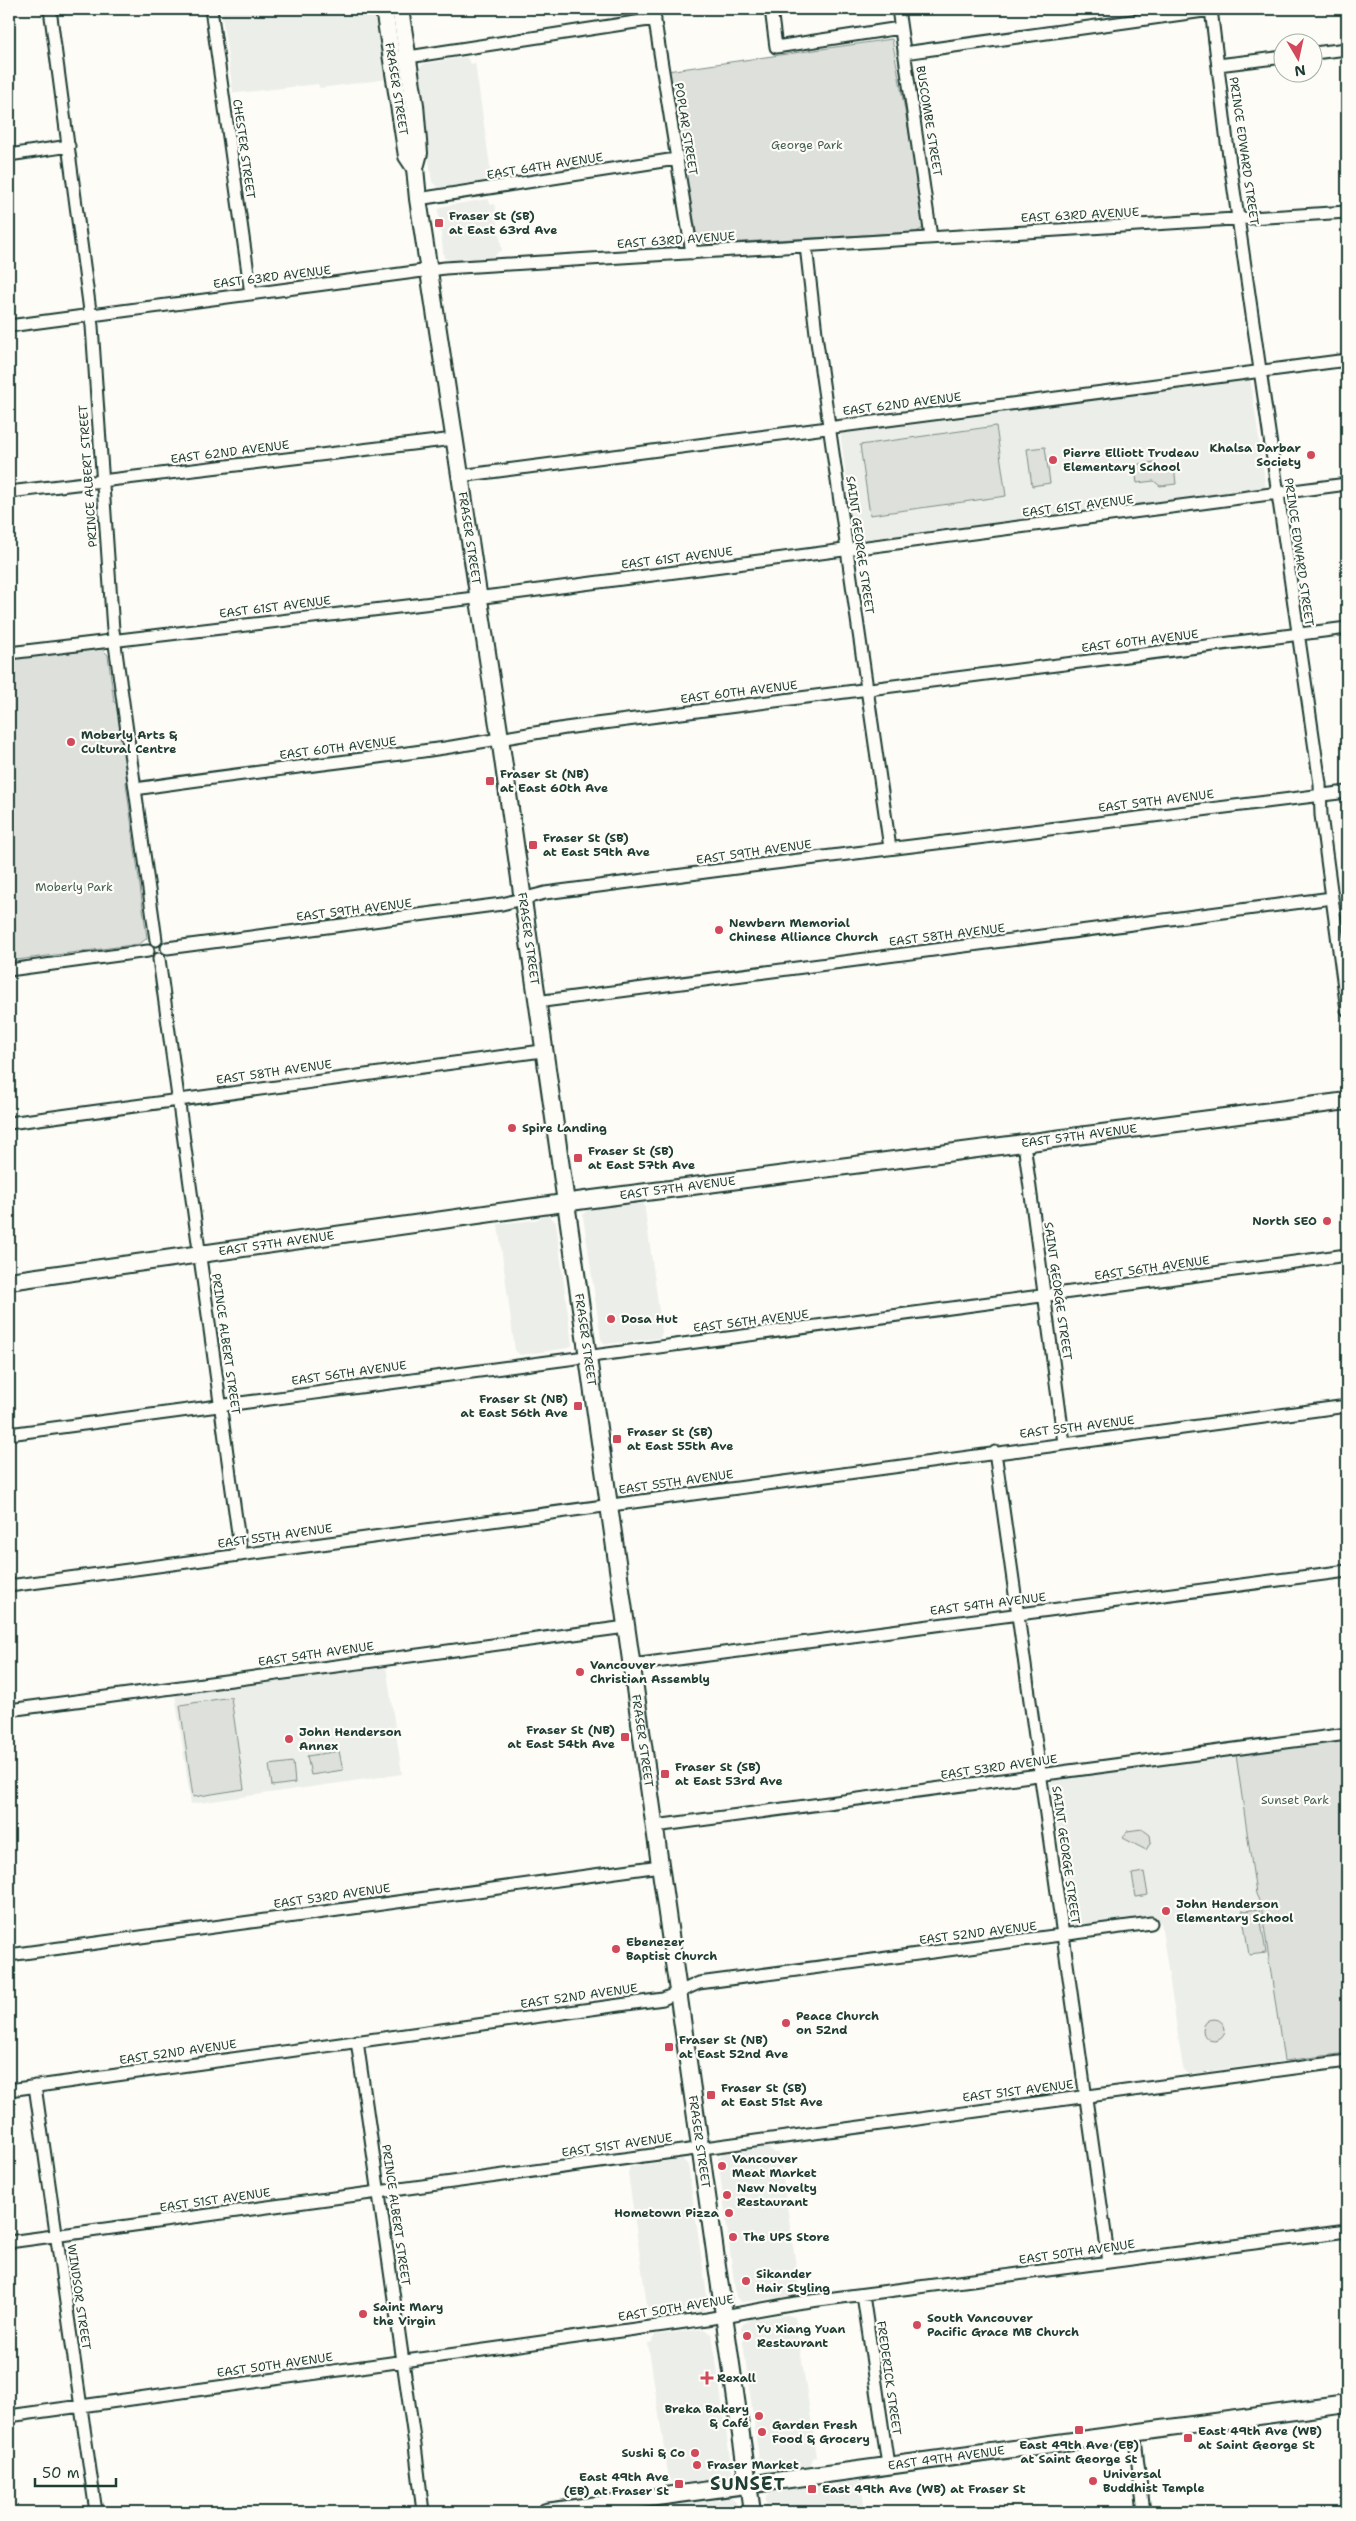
<svg xmlns="http://www.w3.org/2000/svg" width="1356" height="2521" viewBox="0 0 1356 2521" font-family="'Shantell Sans',sans-serif">
  <style>
    .built { fill: #eceee9 }
    .green { fill: #dde0db; stroke: #7e8e88 }
    .lines { fill: none; stroke-linecap: round; stroke-linejoin: round }
    .street-casing { stroke: #1f3d34; stroke-width: 15 }
    .secondary-casing { stroke: #1f3d34; stroke-width: 20 }
    .street { stroke: #fdfcf7; stroke-width: 11 }
    .secondary { stroke: #fdfcf7; stroke-width: 16 }
    .poi-dot { fill: #d1495b; stroke: #fdfcf7; stroke-width: 2 }
    .labels { text-anchor: middle; stroke-width: 4.5; stroke-linejoin: round; paint-order: stroke }
    .street-label { font-size: 12px; fill: #1f3d34; stroke: #fdfcf7 }
    .park-label { font-size: 12px; fill: #455e55; stroke: #fdfcf7 }
    .poi-label { font-size: 12px; font-weight: bold; fill: #1f3d34; stroke: #fdfcf7; text-anchor: start }
    .district-label { font-size: 18px; font-weight: bold; letter-spacing: 1px; fill: #1f3d34; stroke: #fdfcf7 }
  </style>
  <rect width="100%" height="100%" fill="#fdfcf7"/>
  <filter id="ink" filterUnits="userSpaceOnUse"><feTurbulence type="fractalNoise" baseFrequency=".02" numOctaves="2"/><feDisplacementMap in="SourceGraphic" scale="10" xChannelSelector="R" yChannelSelector="G"/><feConvolveMatrix kernelMatrix="1 2 1 2 8 2 1 2 1" color-interpolation-filters="sRGB"/></filter>
  <g filter="url(#ink)">
    <!-- built -->
    <path class="built" d="M221,9H379L388,79L320,88L318,84L236,93L233,92Z
      M466,57L471,64L475,63L491,173H487L484,181L439,188L432,182L417,70L423,64Z
      M488,199L491,205L495,204L502,251L498,252L493,258L451,260L444,258L438,210L444,206Z
      M1250,377L1266,488L855,545L840,431Z
      M644,1203L662,1332L660,1338L605,1344L601,1339L583,1215L587,1210Z
      M545,1215L550,1216L556,1223L572,1345L568,1348L520,1355L515,1350L498,1224L536,1220Z
      M386,1666L402,1774L191,1804L175,1694Z
      M1236,1755L1256,1894L1261,1905L1284,2061L1188,2074L1183,2068L1161,1923L1157,1919L1148,1917L1071,1927L1054,1800L1049,1788L1051,1782L1057,1779Z
      M768,2147L775,2153H779L800,2292L793,2296L741,2302L736,2297L718,2158L723,2153Z
      M682,2159L688,2165L708,2303L702,2311L652,2318L648,2312L628,2173L630,2167Z
      M787,2315L795,2317L817,2457L813,2458L810,2466L766,2471L760,2466L741,2328L743,2324L751,2319Z
      M704,2329L712,2335L732,2472L729,2477L675,2484L669,2480L648,2343L652,2342L655,2335Z
      M861,2480L865,2512H766V2496L771,2492L821,2485L826,2490L834,2489L838,2483Z
      M731,2498L736,2502L738,2512H673L677,2506Z"/>
    <!-- green -->
    <path class="green" d="M892,39L925,220L922,229L916,232L707,244L700,242L697,237L667,71Z
      M996,426L1006,496L870,515L860,445Z
      M1045,447L1050,483L1032,486L1027,449Z
      M1155,462L1156,468L1174,466L1176,484L1160,486L1154,481L1137,483L1135,469L1139,464Z
      M102,649L108,655L114,702C123,706 123,717 120,725L123,728L127,771L129,775L126,783L147,938L140,944L9,961V659Z
      M231,1697L244,1789L193,1797L180,1705Z
      M1347,1740V2053L1284,2061L1261,1905L1256,1894L1236,1755Z
      M339,1751L343,1770L311,1775L307,1756Z
      M293,1762L295,1783L272,1786L269,1765Z
      M1142,1829L1150,1835L1151,1842L1146,1850L1123,1838L1127,1831Z
      M1144,1872L1148,1895L1136,1897L1132,1874Z
      M1259,1909L1266,1953L1249,1955L1242,1911Z
      M1203 2030a11 11 0 1 1 22 0a11 11 0 1 1-22 0Z"/>
    <g class="lines">
      <!-- street casing -->
      <g class="street-casing">
        <path id="street" d="M50,9L92,326L113,630L156,940
          M211,9L251,294
          M653,9L692,253
          M771,9L776,47L900,28
          M898,9L931,237
          M1211,9L1227,142L1320,784L1321,815L1347,1010
          M904,53L1211,10
          M1314,53L1347,49
          M402,58L655,19
          M1218,65L1284,57
          M9,155L69,146
          M418,199L676,159
          M806,246L817,342L890,848
          M9,326L445,268L1347,212
          M460,476L1347,360
          M9,492L454,439
          M9,653L500,595L1347,484
          M135,789C233,774 331,764 430,750C480,743 529,733 580,726L1347,628
          M167,948L502,904L545,893L759,865L1347,792
          M159,959L241,1555
          M9,970L148,951
          M536,1002L1332,898
          M9,1123L542,1051
          M1024,1143L1064,1443
          M9,1434L1347,1255
          M995,1452L1109,2262
          M9,1586L1347,1406
          M632,1665L1347,1571
          M9,1710L626,1627
          M655,1826L1347,1734
          M9,1955L660,1866
          M357,2041L415,2445L423,2512
          M35,2086L96,2512
          M9,2090L663,1999L699,1983L1151,1923
          M9,2242L1347,2061
          M863,2295L888,2465
          M9,2416L707,2319L796,2303L1347,2231
          M1134,2432L1144,2512"/>
      </g>
      <!-- secondary casing -->
      <g class="secondary-casing">
        <g id="secondary">
          <path id="s1" d="M384,9L407,156L415,168"/>
          <path id="s2" d="M400,9L415,105L419,153L415,168L418,199L500,738L752,2512"/>
          <path id="s3" d="M9,1281L585,1200L1347,1101"/>
          <path id="s4" d="M546,2512L1347,2404"/>
        </g>
      </g>
      <!-- street -->
      <use href="#street" class="street"/>
      <!-- secondary -->
      <use href="#secondary" class="secondary"/>
    </g>
  </g>
  <!-- markers -->
  <g class="poi-dot">
    <rect x="434" y="218" width="10" height="10" rx="2.5"/>
    <circle cx="1311" cy="455" r="5"/>
    <circle cx="1053" cy="460" r="5"/>
    <circle cx="71" cy="742" r="5"/>
    <rect x="485" y="776" width="10" height="10" rx="2.5"/>
    <rect x="528" y="840" width="10" height="10" rx="2.5"/>
    <circle cx="719" cy="930" r="5"/>
    <circle cx="512" cy="1128" r="5"/>
    <rect x="573" y="1153" width="10" height="10" rx="2.5"/>
    <circle cx="1327" cy="1221" r="5"/>
    <circle cx="611" cy="1319" r="5"/>
    <rect x="573" y="1401" width="10" height="10" rx="2.5"/>
    <rect x="612" y="1434" width="10" height="10" rx="2.5"/>
    <circle cx="580" cy="1672" r="5"/>
    <rect x="620" y="1732" width="10" height="10" rx="2.5"/>
    <circle cx="289" cy="1739" r="5"/>
    <rect x="660" y="1769" width="10" height="10" rx="2.5"/>
    <circle cx="1166" cy="1911" r="5"/>
    <circle cx="616" cy="1949" r="5"/>
    <circle cx="786" cy="2023" r="5"/>
    <rect x="664" y="2042" width="10" height="10" rx="2.5"/>
    <rect x="706" y="2090" width="10" height="10" rx="2.5"/>
    <circle cx="722" cy="2166" r="5"/>
    <circle cx="727" cy="2195" r="5"/>
    <circle cx="729" cy="2213" r="5"/>
    <circle cx="733" cy="2237" r="5"/>
    <circle cx="746" cy="2281" r="5"/>
    <circle cx="363" cy="2314" r="5"/>
    <circle cx="917" cy="2325" r="5"/>
    <circle cx="747" cy="2336" r="5"/>
    <path d="M704.5 2370.5h5v5h5v5h-5v5h-5v-5h-5v-5h5z"/>
    <circle cx="759" cy="2416" r="5"/>
    <rect x="1074" y="2425" width="10" height="10" rx="2.5"/>
    <circle cx="762" cy="2432" r="5"/>
    <rect x="1183" y="2433" width="10" height="10" rx="2.5"/>
    <circle cx="695" cy="2453" r="5"/>
    <circle cx="697" cy="2465" r="5"/>
    <circle cx="1093" cy="2481" r="5"/>
    <rect x="674" y="2479" width="10" height="10" rx="2.5"/>
    <rect x="807" y="2484" width="10" height="10" rx="2.5"/>
  </g>
  <g class="labels">
    <!-- street labels -->
    <g class="street-label">
      <text dy="4" stroke="none"><textPath href="#s1" startOffset="81">FRASER STREET</textPath></text>
      <text transform="translate(929 121) rotate(81)" y="4">BUSCOMBE STREET</text>
      <text transform="translate(686 129) rotate(81)" y="4">POPLAR STREET</text>
      <text transform="translate(244 149) rotate(82)" y="4">CHESTER STREET</text>
      <text transform="translate(1244 151) rotate(82)" y="4">PRINCE EDWARD STREET</text>
      <text transform="translate(545 166) rotate(-9)" y="4">EAST 64TH AVENUE</text>
      <text transform="translate(1080 215) rotate(-3)" y="4">EAST 63RD AVENUE</text>
      <text transform="translate(676 240) rotate(-4)" y="4">EAST 63RD AVENUE</text>
      <text transform="translate(272 277) rotate(-7)" y="4">EAST 63RD AVENUE</text>
      <text transform="translate(902 404) rotate(-7)" y="4">EAST 62ND AVENUE</text>
      <text transform="translate(230 452) rotate(-7)" y="4">EAST 62ND AVENUE</text>
      <text transform="translate(88 476) rotate(-94)" y="4">PRINCE ALBERT STREET</text>
      <text transform="translate(1078 506) rotate(-7)" y="4">EAST 61ST AVENUE</text>
      <text dy="4" stroke="none"><textPath href="#s2" startOffset="535">FRASER STREET</textPath></text>
      <text transform="translate(860 545) rotate(82)" y="4">SAINT GEORGE STREET</text>
      <text transform="translate(1299 552) rotate(82)" y="4">PRINCE EDWARD STREET</text>
      <text transform="translate(677 558) rotate(-7)" y="4">EAST 61ST AVENUE</text>
      <text transform="translate(275 607) rotate(-7)" y="4">EAST 61ST AVENUE</text>
      <text transform="translate(1140 641) rotate(-7)" y="4">EAST 60TH AVENUE</text>
      <text transform="translate(739 692) rotate(-7)" y="4">EAST 60TH AVENUE</text>
      <text transform="translate(338 748) rotate(-7)" y="4">EAST 60TH AVENUE</text>
      <text transform="translate(1156 801) rotate(-7)" y="4">EAST 59TH AVENUE</text>
      <text transform="translate(754 852) rotate(-8)" y="4">EAST 59TH AVENUE</text>
      <text transform="translate(354 910) rotate(-7)" y="4">EAST 59TH AVENUE</text>
      <text transform="translate(947 935) rotate(-7)" y="4">EAST 58TH AVENUE</text>
      <text dy="4" stroke="none"><textPath href="#s2" startOffset="940">FRASER STREET</textPath></text>
      <text transform="translate(274 1072) rotate(-8)" y="4">EAST 58TH AVENUE</text>
      <text dy="4" stroke="none"><textPath href="#s3" startOffset="1080">EAST 57TH AVENUE</textPath></text>
      <text dy="4" stroke="none"><textPath href="#s3" startOffset="675">EAST 57TH AVENUE</textPath></text>
      <text dy="4" stroke="none"><textPath href="#s3" startOffset="270">EAST 57TH AVENUE</textPath></text>
      <text transform="translate(1152 1268) rotate(-8)" y="4">EAST 56TH AVENUE</text>
      <text transform="translate(1058 1291) rotate(82)" y="4">SAINT GEORGE STREET</text>
      <text transform="translate(751 1321) rotate(-7)" y="4">EAST 56TH AVENUE</text>
      <text dy="4" stroke="none"><textPath href="#s2" startOffset="1345">FRASER STREET</textPath></text>
      <text transform="translate(226 1344) rotate(82)" y="4">PRINCE ALBERT STREET</text>
      <text transform="translate(349 1373) rotate(-8)" y="4">EAST 56TH AVENUE</text>
      <text transform="translate(1077 1427) rotate(-7)" y="4">EAST 55TH AVENUE</text>
      <text transform="translate(676 1482) rotate(-8)" y="4">EAST 55TH AVENUE</text>
      <text transform="translate(275 1536) rotate(-8)" y="4">EAST 55TH AVENUE</text>
      <text transform="translate(988 1604) rotate(-7)" y="4">EAST 54TH AVENUE</text>
      <text transform="translate(316 1654) rotate(-8)" y="4">EAST 54TH AVENUE</text>
      <text dy="4" stroke="none"><textPath href="#s2" startOffset="1750">FRASER STREET</textPath></text>
      <text transform="translate(999 1767) rotate(-8)" y="4">EAST 53RD AVENUE</text>
      <text transform="translate(1066 1855) rotate(82)" y="4">SAINT GEORGE STREET</text>
      <text transform="translate(332 1896) rotate(-8)" y="4">EAST 53RD AVENUE</text>
      <text transform="translate(978 1933) rotate(-7)" y="4">EAST 52ND AVENUE</text>
      <text transform="translate(579 1996) rotate(-8)" y="4">EAST 52ND AVENUE</text>
      <text transform="translate(178 2052) rotate(-8)" y="4">EAST 52ND AVENUE</text>
      <text transform="translate(1018 2091) rotate(-7)" y="4">EAST 51ST AVENUE</text>
      <text dy="4" stroke="none"><textPath href="#s2" startOffset="2155">FRASER STREET</textPath></text>
      <text transform="translate(617 2145) rotate(-8)" y="4">EAST 51ST AVENUE</text>
      <text transform="translate(215 2200) rotate(-8)" y="4">EAST 51ST AVENUE</text>
      <text transform="translate(396 2215) rotate(82)" y="4">PRINCE ALBERT STREET</text>
      <text transform="translate(1077 2252) rotate(-8)" y="4">EAST 50TH AVENUE</text>
      <text transform="translate(79 2297) rotate(82)" y="4">WINDSOR STREET</text>
      <text transform="translate(676 2308) rotate(-9)" y="4">EAST 50TH AVENUE</text>
      <text transform="translate(275 2365) rotate(-8)" y="4">EAST 50TH AVENUE</text>
      <text transform="translate(889 2378) rotate(82)" y="4">FREDERICK STREET</text>
      <text dy="4" stroke="none"><textPath href="#s4" startOffset="404">EAST 49TH AVENUE</textPath></text>
    </g>
    <!-- park labels -->
    <g class="park-label">
      <text x="807" y="149">George Park</text>
      <text x="74" y="891">Moberly Park</text>
      <text x="1295" y="1804">Sunset Park</text>
    </g>
    <!-- poi labels -->
    <g class="poi-label">
      <text x="449" y="220">Fraser St (SB)<tspan x="449" dy="14">at East 63rd Ave</tspan></text>
      <text x="1301" y="452" text-anchor="end">Khalsa Darbar<tspan x="1301" dy="14">Society</tspan></text>
      <text x="1063" y="457">Pierre Elliott Trudeau<tspan x="1063" dy="14">Elementary School</tspan></text>
      <text x="81" y="739">Moberly Arts &amp;<tspan x="81" dy="14">Cultural Centre</tspan></text>
      <text x="500" y="778">Fraser St (NB)<tspan x="500" dy="14">at East 60th Ave</tspan></text>
      <text x="543" y="842">Fraser St (SB)<tspan x="543" dy="14">at East 59th Ave</tspan></text>
      <text x="729" y="927">Newbern Memorial<tspan x="729" dy="14">Chinese Alliance Church</tspan></text>
      <text x="522" y="1132">Spire Landing</text>
      <text x="588" y="1155">Fraser St (SB)<tspan x="588" dy="14">at East 57th Ave</tspan></text>
      <text x="1317" y="1225" text-anchor="end">North SEO</text>
      <text x="621" y="1323">Dosa Hut</text>
      <text x="568" y="1403" text-anchor="end">Fraser St (NB)<tspan x="568" dy="14">at East 56th Ave</tspan></text>
      <text x="627" y="1436">Fraser St (SB)<tspan x="627" dy="14">at East 55th Ave</tspan></text>
      <text x="590" y="1669">Vancouver<tspan x="590" dy="14">Christian Assembly</tspan></text>
      <text x="615" y="1734" text-anchor="end">Fraser St (NB)<tspan x="615" dy="14">at East 54th Ave</tspan></text>
      <text x="299" y="1736">John Henderson<tspan x="299" dy="14">Annex</tspan></text>
      <text x="675" y="1771">Fraser St (SB)<tspan x="675" dy="14">at East 53rd Ave</tspan></text>
      <text x="1176" y="1908">John Henderson<tspan x="1176" dy="14">Elementary School</tspan></text>
      <text x="626" y="1946">Ebenezer<tspan x="626" dy="14">Baptist Church</tspan></text>
      <text x="796" y="2020">Peace Church<tspan x="796" dy="14">on 52nd</tspan></text>
      <text x="679" y="2044">Fraser St (NB)<tspan x="679" dy="14">at East 52nd Ave</tspan></text>
      <text x="721" y="2092">Fraser St (SB)<tspan x="721" dy="14">at East 51st Ave</tspan></text>
      <text x="732" y="2163">Vancouver<tspan x="732" dy="14">Meat Market</tspan></text>
      <text x="737" y="2192">New Novelty<tspan x="737" dy="14">Restaurant</tspan></text>
      <text x="719" y="2217" text-anchor="end">Hometown Pizza</text>
      <text x="743" y="2241">The UPS Store</text>
      <text x="756" y="2278">Sikander<tspan x="756" dy="14">Hair Styling</tspan></text>
      <text x="373" y="2311">Saint Mary<tspan x="373" dy="14">the Virgin</tspan></text>
      <text x="927" y="2322">South Vancouver<tspan x="927" dy="14">Pacific Grace MB Church</tspan></text>
      <text x="757" y="2333">Yu Xiang Yuan<tspan x="757" dy="14">Restaurant</tspan></text>
      <text x="717" y="2382">Rexall</text>
      <text x="749" y="2413" text-anchor="end">Breka Bakery<tspan x="749" dy="14">&amp; Café</tspan></text>
      <text x="772" y="2429">Garden Fresh<tspan x="772" dy="14">Food &amp; Grocery</tspan></text>
      <text x="1198" y="2435">East 49th Ave (WB)<tspan x="1198" dy="14">at Saint George St</tspan></text>
      <text x="1079" y="2449" text-anchor="middle">East 49th Ave (EB)<tspan x="1079" dy="14">at Saint George St</tspan></text>
      <text x="685" y="2457" text-anchor="end">Sushi &amp; Co</text>
      <text x="707" y="2469">Fraser Market</text>
      <text x="1103" y="2478">Universal<tspan x="1103" dy="14">Buddhist Temple</tspan></text>
      <text x="669" y="2481" text-anchor="end">East 49th Ave<tspan x="669" dy="14">(EB) at Fraser St</tspan></text>
      <text x="822" y="2493">East 49th Ave (WB) at Fraser St</text>
    </g>
    <!-- district labels -->
    <g class="district-label">
      <text x="748" y="2490">SUNSET</text>
    </g>
  </g>
  <!-- margin -->
  <rect width="1356" height="2521" fill="none" stroke="#fdfcf7" stroke-width="30"/>
  <rect x="15" y="15" width="1326" height="2491" fill="none" stroke="#1f3d34" stroke-width="2" filter="url(#ink)"/>
  <!-- north arrow -->
  <g transform="translate(1298 58) rotate(171)"><circle r="24" fill="#fdfcf7" stroke="#a4b0a9"/>
  <path d="M0-4L9 19L0 12L-9 19Z" fill="#d1495b"/>
  <text y="-8" font-size="14" font-weight="bold" text-anchor="middle" fill="#1f3d34">N</text>
  </g>
  <!-- scale -->
  <path d="M35 2478v8h81v-8" fill="none" stroke="#1f3d34" stroke-width="2.5"/>
  <text x="42" y="2478" font-size="15" fill="#1f3d34" stroke="#fdfcf7" stroke-width="4" paint-order="stroke">50 m</text>
</svg>
